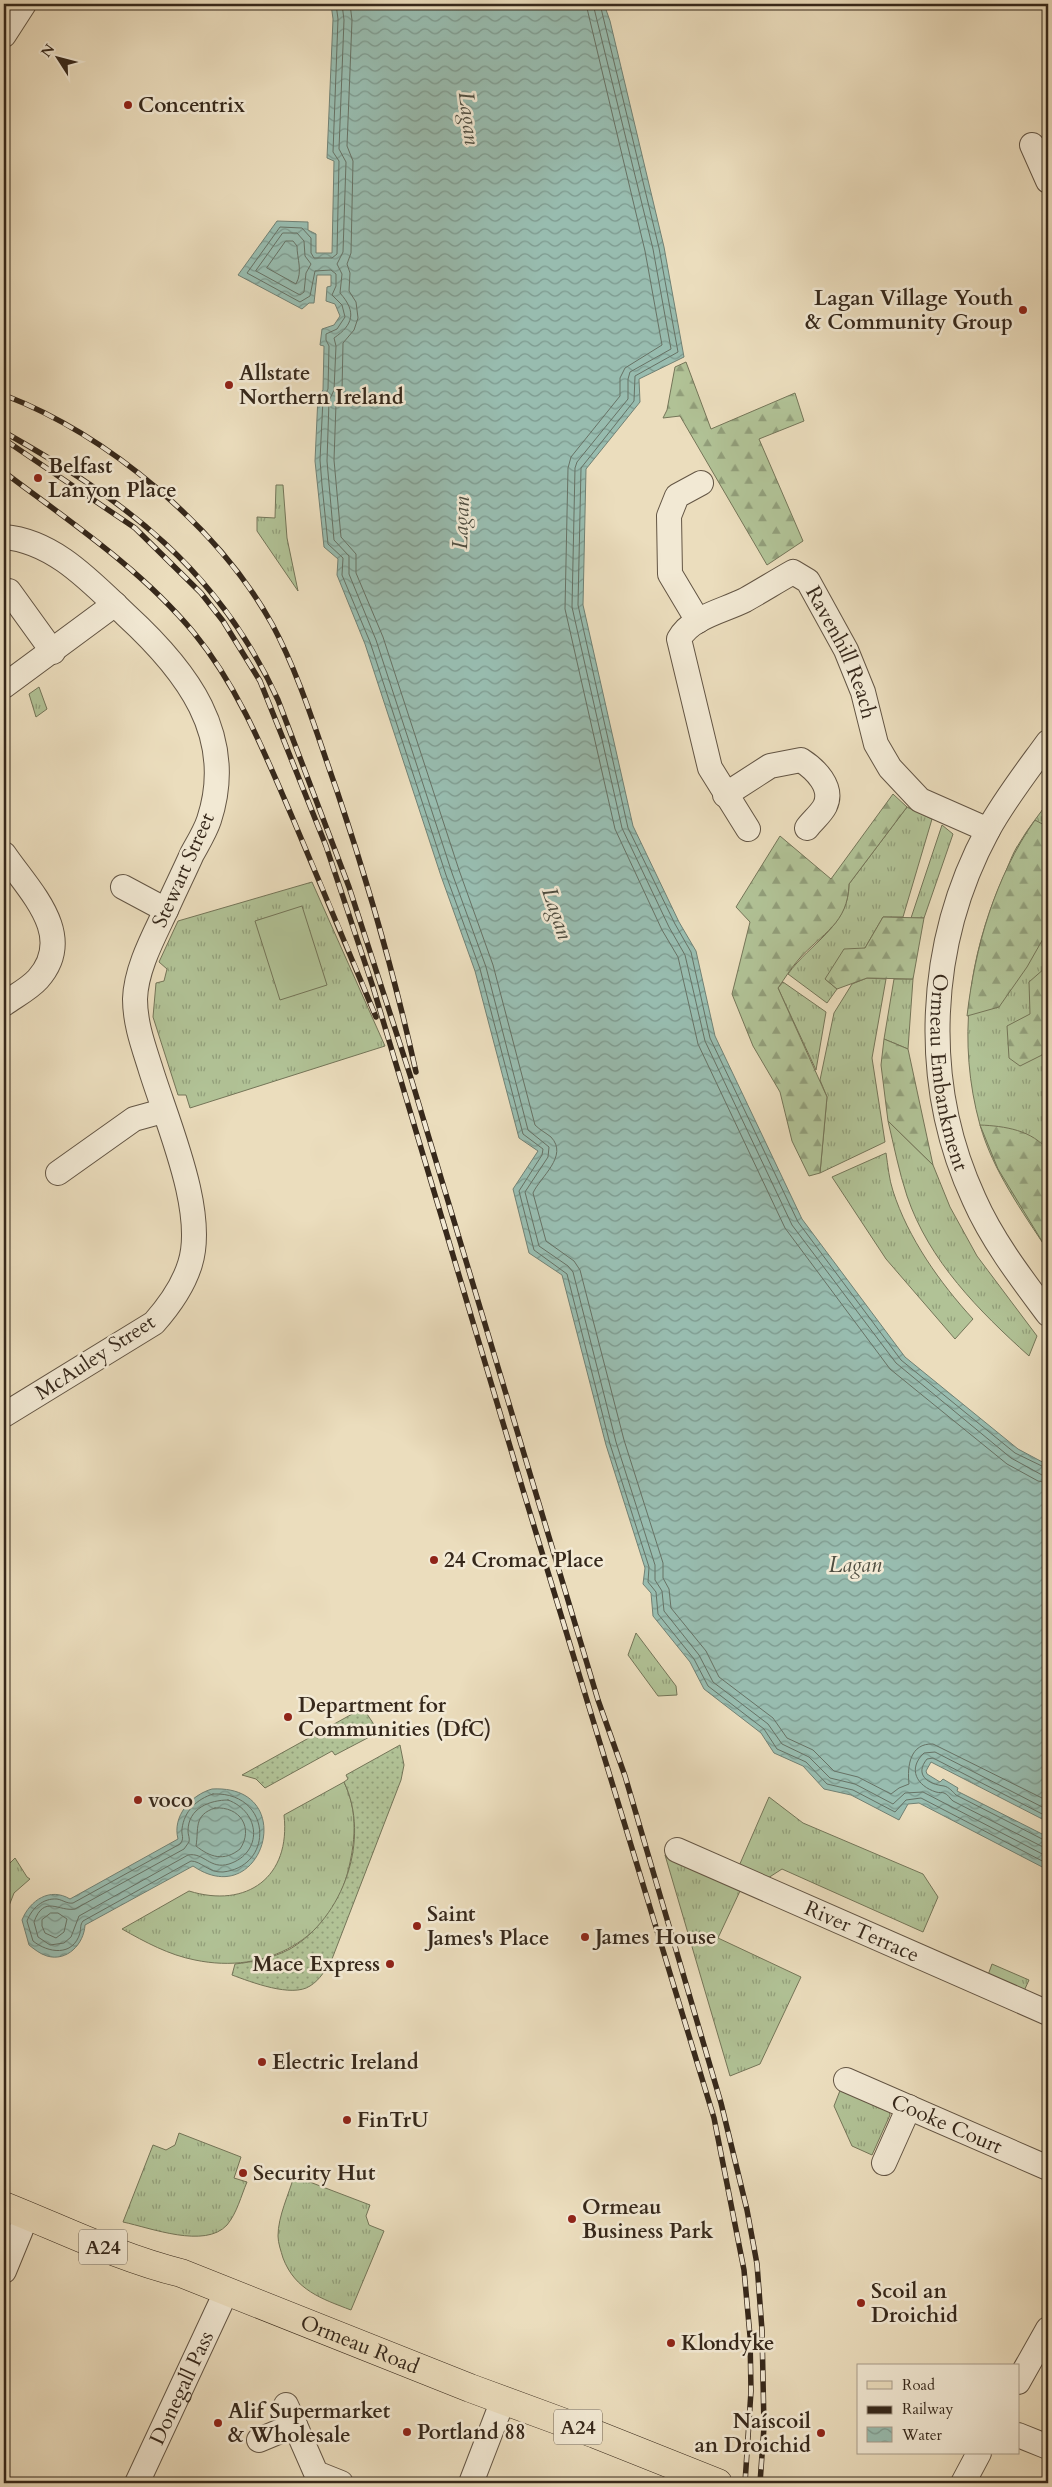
<svg xmlns="http://www.w3.org/2000/svg" width="1052" height="2487" viewBox="0 0 1052 2487" font-family="Cardo,serif">
  <style>
    .grass { fill: url(#grass-tufts); stroke: #747558 }
    .forest { fill: url(#forest-firs); stroke: #747558 }
    .garden { fill: url(#garden-dots); stroke: #747558 }
    .pitch { fill: #b1c296; stroke: #747558 }
    .water { fill: url(#water-waves); stroke: #718174 }
    .lines { fill: none; stroke-linecap: round; stroke-linejoin: round }
    .shore { stroke: #677265; stroke-width: 1 }
    .minor-casing { stroke: #635544; stroke-width: 26 }
    .major-casing { stroke: #36281b; stroke-width: 29 }
    .minor { stroke: #f2e9d4; stroke-width: 24 }
    .major { stroke: #ebddbd; stroke-width: 28 }
    .rail-casing { stroke: #36281b; stroke-width: 5.5 }
    .rail { stroke: #f2e9d4; stroke-width: 4; stroke-dasharray: 11; stroke-linecap: butt }
    .poi-dot { fill: #8f2418; stroke: #f2e9d4; stroke-width: 2 }
    .labels { text-anchor: middle; stroke-width: 5; stroke-linejoin: round; paint-order: stroke }
    .shield { fill: #f2e9d4; stroke: #6e6252; stroke-width: 1 }
    .shield-label { font-size: 20px; font-weight: bold; fill: #36281b }
    .poi-label { font-size: 21px; font-weight: bold; fill: #36281b; stroke: #f2e9d4; text-anchor: start }
    .street-label { font-size: 21px; fill: #36281b; stroke: #f2e9d4 }
    .water-label { font-size: 22px; font-style: italic; fill: #4e4d40; stroke: #f2e9d4 }
  </style>
  <defs>
    <pattern id="grass-tufts" width="24" height="20" patternUnits="userSpaceOnUse" patternTransform="scale(1.25)"><rect width="24" height="20" fill="#b1c296"/><path d="M3 7l-1-3M5 7V3M7 7l1-3M15 17l-1-3M17 17v-4M19 17l1-3" fill="none" stroke="#919e7a"/></pattern>
    <pattern id="forest-firs" width="22" height="20" patternUnits="userSpaceOnUse" patternTransform="scale(1.25)"><rect width="22" height="20" fill="#b1c296"/><path d="M5 1l3.5 6h-7zM16 11l3.5 6h-7z" fill="#919e7a"/></pattern>
    <pattern id="garden-dots" width="8" height="8" patternUnits="userSpaceOnUse" patternTransform="scale(1.25)"><rect width="8" height="8" fill="#b1c296"/><path d="M2 2h.1M6 6h.1" fill="none" stroke="#919e7a" stroke-width="1.8" stroke-linecap="round"/></pattern>
    <pattern id="water-waves" width="16" height="10" patternUnits="userSpaceOnUse" patternTransform="scale(1.25)"><rect width="16" height="10" fill="#98bcaf"/><path d="M0 5q4-4 8 0t8 0" fill="none" stroke="#7d998e"/></pattern>
  </defs>
  <rect width="100%" height="100%" fill="#ebddbd"/>
  <filter id="stains"><feTurbulence type="fractalNoise" baseFrequency=".004" numOctaves="4"/><feColorMatrix values="0 0 0 0 .2 0 0 0 0 .09 0 0 0 0 .02 0 0 0 .5 -.17"/></filter>
  <radialGradient id="worn" r=".72"><stop offset=".6" stop-color="#630" stop-opacity="0"/><stop offset="1" stop-color="#630" stop-opacity=".3"/></radialGradient>
  <!-- grass -->
  <path class="grass" d="M276,485H283L287,538L298,591L257,531V517L275,518Z
    M39,687L47,709L36,717L29,694Z
    M1048,802V1251C1022,1211 993,1171 980,1125C957,1042 968,958 1002,880C1008,868 1012,853 1020,842C1028,828 1039,815 1048,802Z
    M907,807L932,819L903,917H883L865,948L825,979L837,989L827,1003L788,974C810,943 849,926 849,884Z
    M942,825L953,834L924,918H911Z
    M312,882L385,1046L190,1108L186,1095H178L153,1017L156,983L164,981L167,969L159,962L178,921Z
    M867,978L886,979L872,1058L885,1142L820,1173L827,1097L820,1080L834,1013L852,984Z
    M894,979H913L908,1049L884,1039Z
    M783,982L826,1012L816,1070L778,988Z
    M888,1121L933,1165L950,1207L977,1256L1037,1336L1029,1356C979,1311 929,1261 907,1196C899,1172 894,1146 888,1121Z
    M886,1153C888,1166 889,1179 893,1191C908,1238 940,1283 973,1319L955,1339L886,1259L832,1177Z
    M636,1633L676,1686L677,1695L658,1696L628,1655Z
    M344,1782C357,1809 356,1837 349,1867C333,1939 266,1975 195,1960C169,1955 145,1942 122,1929L189,1891C247,1909 291,1877 284,1815Z
    M769,1797L803,1823L923,1874L938,1897L923,1932L782,1869L768,1878L739,1866Z
    M665,1855L740,1891L718,1938L801,1977L760,2064L730,2076Z
    M15,1858L27,1877L30,1879L14,1893L5,1916L4,1938V1869Z
    M992,1964L1029,1980L1024,1991L988,1975Z
    M841,2088L889,2110L890,2115L872,2155L852,2146L834,2106Z
    M179,2133L241,2157L234,2178L247,2182C241,2196 237,2213 227,2225C205,2249 151,2228 123,2222L153,2145L166,2150L175,2145Z
    M294,2176L370,2205L366,2216L369,2225L384,2231L351,2310C322,2299 295,2290 283,2258C281,2251 278,2243 278,2236C278,2216 289,2194 294,2176Z"/>
  <!-- forest -->
  <path class="forest" d="M686,362L711,429L795,393L804,421L759,439L803,541L767,565L680,416L663,418L667,410L675,367Z
    M893,794L907,807L849,884C848,924 822,933 799,959C791,968 785,978 778,988L827,1097L820,1173L809,1176L792,1141L780,1092L753,1046L732,994L750,922L736,907L780,836L831,879Z
    M1035,820L1046,826L1048,832V930L1027,967L999,1007L967,1016C975,947 995,877 1035,820Z
    M883,917L924,918L913,979L867,978L837,989L825,979L844,949L865,948Z
    M1045,968H1048V1040L1042,1055L1020,1066L1009,1058L1007,1026L1030,1014L1029,982Z
    M884,1039L908,1049L933,1165L888,1121L881,1065Z
    M980,1125C1004,1126 1033,1130 1048,1151V1251L998,1169Z"/>
  <!-- garden -->
  <path class="garden" d="M363,1708L379,1732L335,1755L332,1751L265,1788L256,1779L242,1775Z
    M400,1745L404,1765L401,1780L332,1959C326,1969 320,1980 310,1986C292,1998 251,1982 232,1975L235,1964C253,1962 273,1958 290,1949C344,1917 371,1838 344,1782L348,1779L346,1775Z"/>
  <!-- pitch -->
  <path class="pitch" d="M302,906L327,985L280,1000L255,921Z"/>
  <!-- water -->
  <path class="water" d="M331,4H604L610,21L664,247L684,357L639,379L640,402L586,469L583,605L633,826L679,922L696,951L715,1036L802,1219L905,1357L1018,1449L1048,1465V1822L931,1762L926,1771L927,1774L940,1782L943,1779L958,1788L957,1791L1048,1837V1870L919,1803L908,1804L899,1820L851,1795L824,1789L803,1766L774,1753L761,1733L704,1689L690,1662L653,1616L651,1593L643,1584L645,1568L606,1445L562,1275L529,1253L513,1189L538,1151L519,1138L475,971L441,876L365,644L337,575L338,559L324,547L315,461L318,396L323,390L324,346L320,345L322,329L334,325L340,316L335,304L326,301L327,287L331,286V275H317L314,303H309L302,309L238,275L277,221L308,222V230L316,234V253H332L334,161L327,158L333,19Z
    M212,1789C301,1784 263,1914 193,1866L85,1925C84,1944 67,1962 47,1956C40,1954 34,1949 29,1945L22,1920C30,1900 50,1887 70,1899L178,1839C172,1816 191,1795 212,1789Z"/>
  <g class="lines">
    <!-- shore -->
    <path class="shore" d="M336,4L338,19L333,152L339,161L337,254L332,258H314L311,253V238L302,228L280,227L247,273L300,302L310,296L315,271L331,270L336,274V286L332,295L342,305L345,317L337,329L326,334V340L329,346L328,389L323,399L320,460L322,485L328,544L343,558L342,575L370,642L446,875L480,969L523,1134L543,1149L542,1155L519,1191L534,1250L567,1274L610,1444L649,1567L648,1582L656,1592L658,1614L694,1659L708,1686L764,1729L777,1749L806,1762L827,1784L853,1790L895,1812L906,1800L921,1798L1048,1864
      M342,4L344,20L339,149L346,162L343,252L337,264L342,274L340,293C357,312 353,325 334,338L336,346L334,390L329,401L327,461L334,540L349,556V574L376,640L452,873L486,967L528,1130L549,1147L548,1157L525,1192L539,1246L568,1266L573,1272L616,1442L655,1565V1580L662,1591L664,1611L699,1655L713,1682L768,1724L782,1744L809,1757L830,1778L855,1784L893,1804L905,1793L923,1792L1048,1857
      M350,4L352,20L347,146L353,161L351,253L347,264L350,273L349,291L356,302L358,318L354,330L343,343L342,391L336,404L334,460L341,537L356,554V573L383,637L459,870L493,965L535,1125C540,1130 546,1133 551,1137C569,1156 540,1177 533,1193L546,1241L574,1261L580,1270L624,1440L663,1563V1578L669,1589L671,1608L706,1651L719,1677L773,1718L787,1738L813,1750L834,1771L858,1777L891,1794L899,1788L909,1784C907,1766 910,1743 933,1744L1048,1801
      M586,4L645,251L662,345L625,368L620,378V396L571,457L568,468L565,609L615,829L662,930L678,957L698,1044L785,1228L890,1369L1007,1464L1038,1481L1048,1483
      M593,4L653,249L671,349L630,372L628,379V399L577,462L575,468L572,607L622,828L669,927L685,955L705,1041L792,1225L896,1363L1011,1458L1042,1475L1048,1476
      M600,4L659,248L678,352L635,376L634,401L581,468L578,605L628,828L675,924L691,952L710,1038L798,1222L901,1360L1015,1453L1048,1469
      M283,233H297L304,241L305,256L311,264L306,273L304,292L300,295L256,271Z
      M286,241H293L297,246C297,259 303,271 296,284L267,268Z
      M213,1794C271,1791 276,1866 223,1872C209,1873 201,1861 191,1861L83,1921C80,1925 81,1928 80,1933C73,1957 48,1953 33,1941L27,1921C32,1908 43,1898 57,1899C63,1900 67,1904 73,1903L180,1844C185,1838 181,1835 182,1829C184,1811 197,1799 213,1794Z
      M228,1800C261,1812 263,1853 229,1864C210,1870 204,1852 188,1855L79,1916L71,1937L64,1943L50,1945L38,1937L34,1922C44,1894 59,1912 75,1909L184,1849L189,1842C190,1838 188,1835 188,1831C188,1808 210,1800 228,1800Z
      M215,1808C240,1806 254,1828 240,1849C224,1862 210,1857 196,1846C199,1829 193,1815 215,1808Z
      M1048,1810L935,1752L924,1753C907,1769 917,1786 936,1792C939,1793 942,1792 944,1793C948,1794 950,1799 953,1801L1041,1846L1048,1848
      M1048,1817L933,1758L927,1759C914,1775 928,1784 944,1786C949,1787 953,1792 956,1795L1048,1842
      M51,1913H58L67,1919L64,1932L56,1938L45,1933L42,1926V1920Z"/>
    <!-- minor casing -->
    <g class="minor-casing">
      <g id="minor">
        <path d="M4,35L24,4"/>
        <path d="M1032,145L1048,181"/>
        <path d="M4,537C54,541 91,582 126,615C186,670 237,735 209,820C205,832 198,843 192,854C184,872 175,890 167,908C154,936 136,968 135,999C135,1023 143,1045 150,1067C166,1120 207,1211 190,1264C183,1287 169,1306 154,1323L4,1415"/>
        <path d="M9,591L53,652"/>
        <path d="M698,621L670,574L669,516L677,496L701,483"/>
        <path d="M4,686L115,604"/>
        <path id="s1" d="M1048,742C1027,771 1005,799 988,830C927,943 920,1082 974,1199C992,1240 1021,1278 1048,1314"/>
        <path d="M725,795L770,766L801,760C815,769 834,787 825,806C821,814 812,821 807,828"/>
        <path id="s2" d="M748,829L710,768L679,639C691,617 723,611 745,600C761,591 777,581 793,572L808,581L846,650L863,692L876,744L890,768L920,800L988,830"/>
        <path d="M4,854C29,891 77,935 38,979C29,989 15,996 4,1004"/>
        <path d="M123,887L166,910"/>
        <path d="M58,1173L134,1119L163,1111"/>
        <path id="s3" d="M677,1850L1048,2013"/>
        <path id="s4" d="M846,2080L1048,2168"/>
        <path d="M884,2163L909,2107"/>
        <path d="M4,2271L27,2215"/>
        <path d="M1018,2382L1048,2329"/>
        <path d="M286,2405L295,2425"/>
        <path d="M1018,2435L1048,2447"/>
        <path d="M259,2440L295,2425L316,2473L341,2483"/>
        <path id="s5" d="M137,2483L226,2292"/>
        <path d="M471,2483L503,2400"/>
        <path d="M963,2483L979,2453"/>
      </g>
    </g>
    <!-- major casing -->
    <g class="major-casing">
      <g id="major">
        <path id="s6" d="M4,2206C62,2229 120,2258 181,2273L470,2388L595,2434L718,2483"/>
      </g>
    </g>
    <!-- minor -->
    <use href="#minor" class="minor"/>
    <!-- major -->
    <use href="#major" class="major"/>
    <!-- rail casing -->
    <g class="rail-casing">
      <path id="rail" d="M4,395C108,435 218,527 272,624C300,676 317,735 337,791C368,883 395,977 416,1072
        M4,432C126,501 218,569 278,700L349,887L411,1078L598,1700L625,1776L721,2103L747,2210L757,2264L762,2330L764,2427L760,2483
        M5,440L135,528L201,593L223,621L260,681L326,846L373,987L523,1490L714,2118L744,2270L750,2336L751,2391L745,2483
        M4,472C69,521 141,569 194,633C239,688 265,754 293,819C321,885 349,951 376,1017"/>
    </g>
    <!-- rail -->
    <use href="#rail" class="rail"/>
  </g>
  <!-- markers -->
  <g class="poi-dot">
    <circle cx="128" cy="105" r="5"/>
    <circle cx="1023" cy="310" r="5"/>
    <circle cx="229" cy="385" r="5"/>
    <circle cx="38" cy="478" r="5"/>
    <circle cx="434" cy="1560" r="5"/>
    <circle cx="288" cy="1717" r="5"/>
    <circle cx="138" cy="1800" r="5"/>
    <circle cx="417" cy="1926" r="5"/>
    <circle cx="585" cy="1937" r="5"/>
    <circle cx="390" cy="1964" r="5"/>
    <circle cx="262" cy="2062" r="5"/>
    <circle cx="347" cy="2120" r="5"/>
    <circle cx="243" cy="2173" r="5"/>
    <circle cx="572" cy="2219" r="5"/>
    <circle cx="861" cy="2303" r="5"/>
    <circle cx="671" cy="2343" r="5"/>
    <circle cx="218" cy="2423" r="5"/>
    <circle cx="407" cy="2432" r="5"/>
    <circle cx="821" cy="2433" r="5"/>
  </g>
  <g class="labels">
    <!-- shield labels -->
    <g class="shield">
      <rect x="79" y="2229.5" width="48" height="35" rx="4"/>
      <rect x="554" y="2409.5" width="48" height="35" rx="4"/>
    </g>
    <g class="shield-label">
      <text x="103" y="2254">A24</text>
      <text x="578" y="2434">A24</text>
    </g>
    <!-- poi labels -->
    <g class="poi-label">
      <text x="138" y="112">Concentrix</text>
      <text x="1013" y="305" text-anchor="end">Lagan Village Youth<tspan x="1013" dy="24">&amp; Community Group</tspan></text>
      <text x="239" y="380">Allstate<tspan x="239" dy="24">Northern Ireland</tspan></text>
      <text x="48" y="473">Belfast<tspan x="48" dy="24">Lanyon Place</tspan></text>
      <text x="444" y="1567">24 Cromac Place</text>
      <text x="298" y="1712">Department for<tspan x="298" dy="24">Communities (DfC)</tspan></text>
      <text x="148" y="1807">voco</text>
      <text x="427" y="1921">Saint<tspan x="427" dy="24">James's Place</tspan></text>
      <text x="595" y="1944">James House</text>
      <text x="380" y="1971" text-anchor="end">Mace Express</text>
      <text x="272" y="2069">Electric Ireland</text>
      <text x="357" y="2127">FinTrU</text>
      <text x="253" y="2180">Security Hut</text>
      <text x="582" y="2214">Ormeau<tspan x="582" dy="24">Business Park</tspan></text>
      <text x="871" y="2298">Scoil an<tspan x="871" dy="24">Droichid</tspan></text>
      <text x="681" y="2350">Klondyke</text>
      <text x="228" y="2418">Alif Supermarket<tspan x="228" dy="24">&amp; Wholesale</tspan></text>
      <text x="811" y="2428" text-anchor="end">Naíscoil<tspan x="811" dy="24">an Droichid</tspan></text>
      <text x="417" y="2439">Portland 88</text>
    </g>
    <!-- street labels -->
    <g class="street-label">
      <text dy="7" stroke="none"><textPath href="#s2" startOffset="435">Ravenhill Reach</textPath></text>
      <text transform="translate(183 870) rotate(-66)" y="7">Stewart Street</text>
      <text dy="7" stroke="none"><textPath href="#s1" startOffset="358">Ormeau Embankment</textPath></text>
      <text transform="translate(95 1357) rotate(-33)" y="7">McAuley Street</text>
      <text dy="7" stroke="none"><textPath href="#s3" startOffset="202">River Terrace</textPath></text>
      <text dy="7" stroke="none"><textPath href="#s4" startOffset="110">Cooke Court</textPath></text>
      <text dy="7" stroke="none"><textPath href="#s6" startOffset="382">Ormeau Road</textPath></text>
      <text dy="7" stroke="none"><textPath href="#s5" startOffset="105">Donegall Pass</textPath></text>
    </g>
    <!-- water labels -->
    <g class="water-label">
      <text transform="translate(470 118) rotate(83)" y="8">Lagan</text>
      <text transform="translate(460 523) rotate(-88)" y="8">Lagan</text>
      <text transform="translate(558 913) rotate(71)" y="8">Lagan</text>
      <text x="855" y="1572">Lagan</text>
    </g>
  </g>
  <!-- margin -->
  <rect width="1052" height="2487" fill="none" stroke="#ebddbd" stroke-width="20"/>
  <rect x="5" y="5" width="1042" height="2477" fill="none" stroke="#36281b" stroke-width="2.5"/>
  <rect x="10" y="10" width="1032" height="2467" fill="none" stroke="#36281b"/>
  <!-- legend -->
  <rect x="857" y="2364" width="162" height="90" fill="#f2e9d4" stroke="#a79c8a"/>
  <rect x="867" y="2381" width="25" height="8" fill="#ebddbd" stroke="#a79c8a"/>
  <text x="902" y="2390" font-size="15" fill="#36281b">Road</text>
  <rect x="867" y="2406" width="25" height="8" fill="#36281b" stroke="#a79c8a"/>
  <text x="902" y="2414" font-size="15" fill="#36281b">Railway</text>
  <rect x="867" y="2427" width="25" height="15" fill="url(#water-waves)" stroke="#a79c8a"/>
  <text x="902" y="2440" font-size="15" fill="#36281b">Water</text>
  <!-- north arrow -->
  <g transform="translate(58 58) rotate(306)" stroke="#f2e9d4" stroke-width="4" paint-order="stroke">
  <path d="M0-4L9 19L0 12L-9 19Z" fill="#36281b"/>
  <text y="-8" font-size="14" font-weight="bold" text-anchor="middle" fill="#36281b">N</text>
  </g>
  <rect width="100%" height="100%" filter="url(#stains)"/>
  <rect width="100%" height="100%" fill="url(#worn)"/>
</svg>
